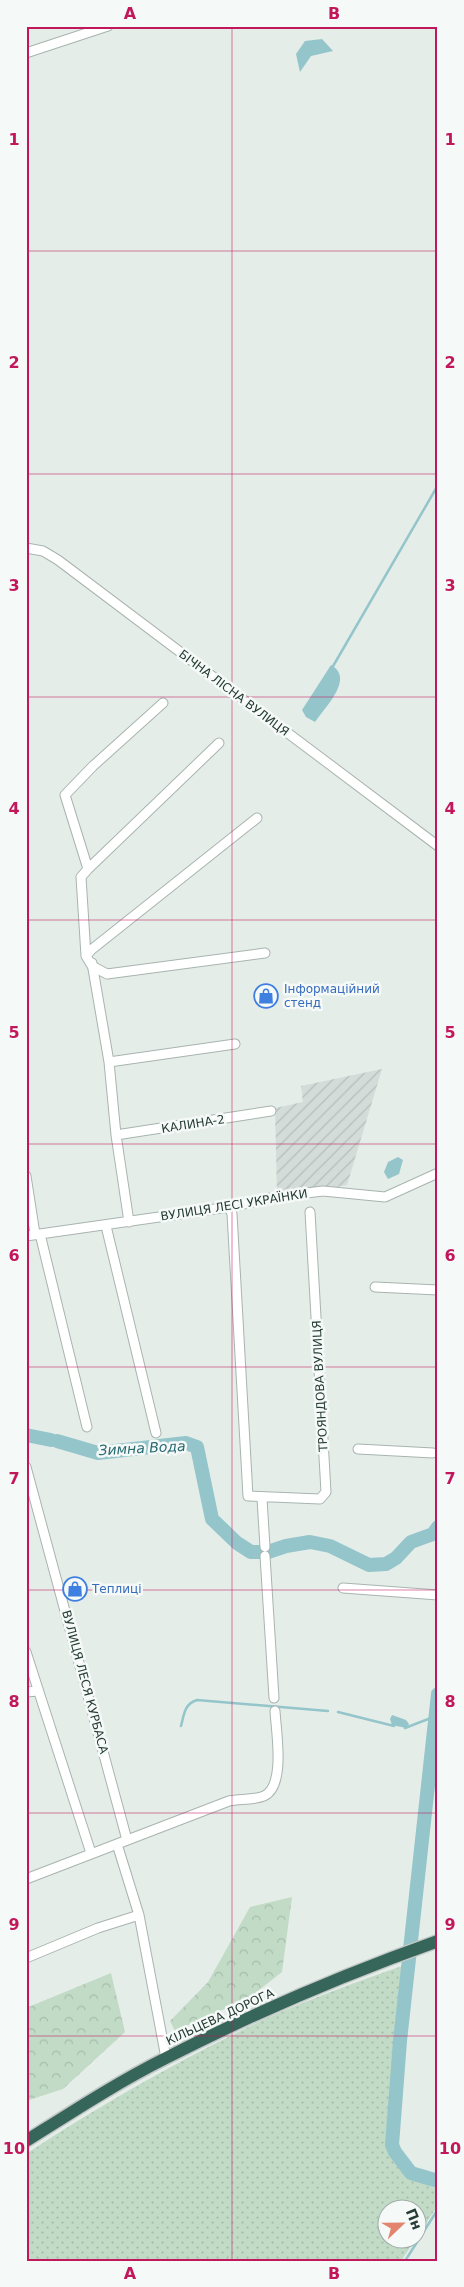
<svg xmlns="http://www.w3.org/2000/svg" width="464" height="2287" viewBox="0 0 464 2287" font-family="'DejaVu Sans',sans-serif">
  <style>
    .industrial { fill: url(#industrial-furrows) }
    .grass { fill: url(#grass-dots) }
    .forest { fill: url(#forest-crowns) }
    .water { fill: #94c5ca }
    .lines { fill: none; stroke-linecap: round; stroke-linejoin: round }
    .stream { stroke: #94c5ca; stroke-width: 2.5 }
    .river { stroke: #94c5ca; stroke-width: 14 }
    .minor-casing { stroke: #a8b4af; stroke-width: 11 }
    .highway-casing { stroke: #c2c8c6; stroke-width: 15 }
    .minor { stroke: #fff; stroke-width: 9 }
    .highway { stroke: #366559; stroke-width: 12 }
    .grid { fill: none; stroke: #c2185b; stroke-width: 1; stroke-opacity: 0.55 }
    .labels { text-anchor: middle; stroke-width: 5; stroke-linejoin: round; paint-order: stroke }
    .street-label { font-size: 12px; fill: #263c35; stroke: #f5f9f7 }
    .shop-label { font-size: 12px; fill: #366cbe; stroke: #f5f9f7; text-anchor: start }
    .water-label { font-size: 14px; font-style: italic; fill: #276971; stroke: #f5f9f7 }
    .neatline { fill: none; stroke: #c2185b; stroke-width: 2 }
    .grid-label { font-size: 16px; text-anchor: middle; font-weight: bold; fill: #c2185b }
  </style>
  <defs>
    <pattern id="industrial-furrows" width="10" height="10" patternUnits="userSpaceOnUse" patternTransform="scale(1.25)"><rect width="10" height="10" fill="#d3dcd8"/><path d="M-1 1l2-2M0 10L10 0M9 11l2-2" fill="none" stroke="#b5beba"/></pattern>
    <pattern id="grass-dots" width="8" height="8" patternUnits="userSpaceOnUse" patternTransform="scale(1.25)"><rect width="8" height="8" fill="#c1dbc6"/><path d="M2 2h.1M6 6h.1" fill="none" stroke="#a6bdab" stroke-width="1.8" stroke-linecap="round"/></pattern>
    <pattern id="forest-crowns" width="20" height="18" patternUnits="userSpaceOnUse" patternTransform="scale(1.25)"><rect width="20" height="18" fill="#c1dbc6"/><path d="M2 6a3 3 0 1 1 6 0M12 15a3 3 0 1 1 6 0" fill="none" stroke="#a6bdab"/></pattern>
  </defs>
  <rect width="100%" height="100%" fill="#e5ede9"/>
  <!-- industrial -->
  <path class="industrial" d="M382,1069L347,1185L311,1192L277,1195L275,1108L303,1102L301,1086Z"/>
  <!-- grass -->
  <path class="grass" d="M405,1965L388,2144L407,2175L437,2189L438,2205L417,2237L416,2210H386V2240H415L401,2261H26V2154C103,2103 183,2058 267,2018C312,1998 359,1981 405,1965Z"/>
  <!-- forest -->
  <path class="forest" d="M292,1897L282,1972L249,1998L175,2031L170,2021L208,1982L250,1907Z
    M111,1973L125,2032L63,2089L26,2101V2008Z"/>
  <!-- water -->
  <path class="water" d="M322,39L333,51L311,56L300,72L296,54L305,41Z
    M331,665C355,678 325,707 315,722L306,717L302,710Z
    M398,1157L403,1160L399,1174L388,1179L384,1172L388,1162Z
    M392,1715L406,1720L409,1724L406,1728L392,1725L390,1719Z"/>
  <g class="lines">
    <!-- stream -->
    <path class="stream" d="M332,668L438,485
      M338,1712L394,1726
      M181,1726C184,1715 184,1704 197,1700L328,1711
      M405,1728L436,1716
      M405,2261L438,2209"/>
    <!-- river -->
    <path class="river" d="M26,1435L51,1440
      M57,1441L98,1453L186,1443L197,1447L212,1519L237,1543L251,1552H268L286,1546L310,1542L330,1546L369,1565L386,1564L396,1558L411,1542L433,1534L438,1527
      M438,1694L400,2041L392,2145L395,2152L411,2173L438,2181"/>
    <!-- minor casing -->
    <g class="minor-casing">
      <path id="minor" d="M26,53L108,26
        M26,548L43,551L58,560L438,846
        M163,703L93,766L65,795L88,869L81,877L86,956L92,966L107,974L265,953
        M88,869L219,743
        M86,956L91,950L257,818
        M92,963L109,1062L116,1135L129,1222
        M109,1062L235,1044
        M116,1135L271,1111
        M26,1176L35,1234
        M229,1207L232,1214L248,1496L320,1499L326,1492L310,1212
        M106,1226L156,1433
        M40,1234L87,1427
        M26,1236L229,1207L281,1196L323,1191L385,1197L438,1173
        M375,1287L438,1290
        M358,1449L433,1453
        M26,1467L127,1840
        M262,1499L265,1547
        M265,1556L274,1698
        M343,1588L438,1595
        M26,1652L91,1853
        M26,1692L38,1691
        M117,1844L139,1915L166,2058
        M26,1879L229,1801C240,1799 255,1800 264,1796C286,1786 276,1731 275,1711
        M26,1958L98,1928L139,1915"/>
    </g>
    <!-- highway casing -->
    <g class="highway-casing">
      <path id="highway" d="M26,2141C72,2112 118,2082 166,2058C254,2013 345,1974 438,1941"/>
    </g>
    <!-- minor -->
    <use href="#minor" class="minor"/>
    <!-- highway -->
    <use href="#highway" class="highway"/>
  </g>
  <!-- grid -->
  <path class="grid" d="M232,26V2261M26,251H438M26,474H438M26,697H438M26,920H438M26,1144H438M26,1367H438M26,1590H438M26,1813H438M26,2036H438"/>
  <!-- icons -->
  <defs>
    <g id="shop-ring" transform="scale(1.25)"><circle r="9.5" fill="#f5f9f7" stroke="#3f7fe0" stroke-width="1.5"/><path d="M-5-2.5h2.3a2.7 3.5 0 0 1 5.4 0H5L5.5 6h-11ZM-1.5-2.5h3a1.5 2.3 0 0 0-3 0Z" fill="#3f7fe0"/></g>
  </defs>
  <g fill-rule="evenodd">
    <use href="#shop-ring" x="266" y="996"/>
    <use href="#shop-ring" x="75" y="1589"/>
  </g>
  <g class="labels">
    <!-- street labels -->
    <g class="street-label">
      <text transform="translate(234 693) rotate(37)" y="4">БІЧНА ЛІСНА ВУЛИЦЯ</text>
      <text transform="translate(193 1124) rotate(-9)" y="4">КАЛИНА-2</text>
      <text transform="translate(234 1205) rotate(-9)" y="4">ВУЛИЦЯ ЛЕСІ УКРАЇНКИ</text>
      <text transform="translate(320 1386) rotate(-93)" y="4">ТРОЯНДОВА ВУЛИЦЯ</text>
      <text transform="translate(85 1682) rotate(75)" y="4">ВУЛИЦЯ ЛЕСЯ КУРБАСА</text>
      <text transform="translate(220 2017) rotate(-25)" y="4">КІЛЬЦЕВА ДОРОГА</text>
    </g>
    <!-- shop labels -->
    <g class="shop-label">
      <text x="284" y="993">Інформаційний<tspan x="284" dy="14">стенд</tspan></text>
      <text x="92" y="1593">Теплиці</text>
    </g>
    <!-- water labels -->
    <g class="water-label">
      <text transform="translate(142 1448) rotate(-3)" y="5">Зимна Вода</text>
    </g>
  </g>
  <!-- border -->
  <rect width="464" height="2287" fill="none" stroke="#f5f9f7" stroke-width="55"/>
  <!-- north arrow -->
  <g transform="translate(402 2224) rotate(68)"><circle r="24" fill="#f5f9f7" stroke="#a2ada9"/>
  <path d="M0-4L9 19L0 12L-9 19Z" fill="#e2846e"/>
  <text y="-8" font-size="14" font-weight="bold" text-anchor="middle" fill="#263c35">Пн</text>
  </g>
  <rect x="28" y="28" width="408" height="2232" class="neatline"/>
  <g class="grid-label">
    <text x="130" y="19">A</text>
    <text x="334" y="19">B</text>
    <text x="14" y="145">1</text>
    <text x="450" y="145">1</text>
    <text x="14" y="368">2</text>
    <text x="450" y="368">2</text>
    <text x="14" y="591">3</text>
    <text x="450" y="591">3</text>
    <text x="14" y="814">4</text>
    <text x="450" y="814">4</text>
    <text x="14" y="1038">5</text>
    <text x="450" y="1038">5</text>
    <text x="14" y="1261">6</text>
    <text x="450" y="1261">6</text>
    <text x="14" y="1484">7</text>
    <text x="450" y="1484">7</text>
    <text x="14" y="1707">8</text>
    <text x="450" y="1707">8</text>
    <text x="14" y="1930">9</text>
    <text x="450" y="1930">9</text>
    <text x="14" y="2154">10</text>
    <text x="450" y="2154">10</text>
    <text x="130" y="2279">A</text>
    <text x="334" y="2279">B</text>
  </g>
</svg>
